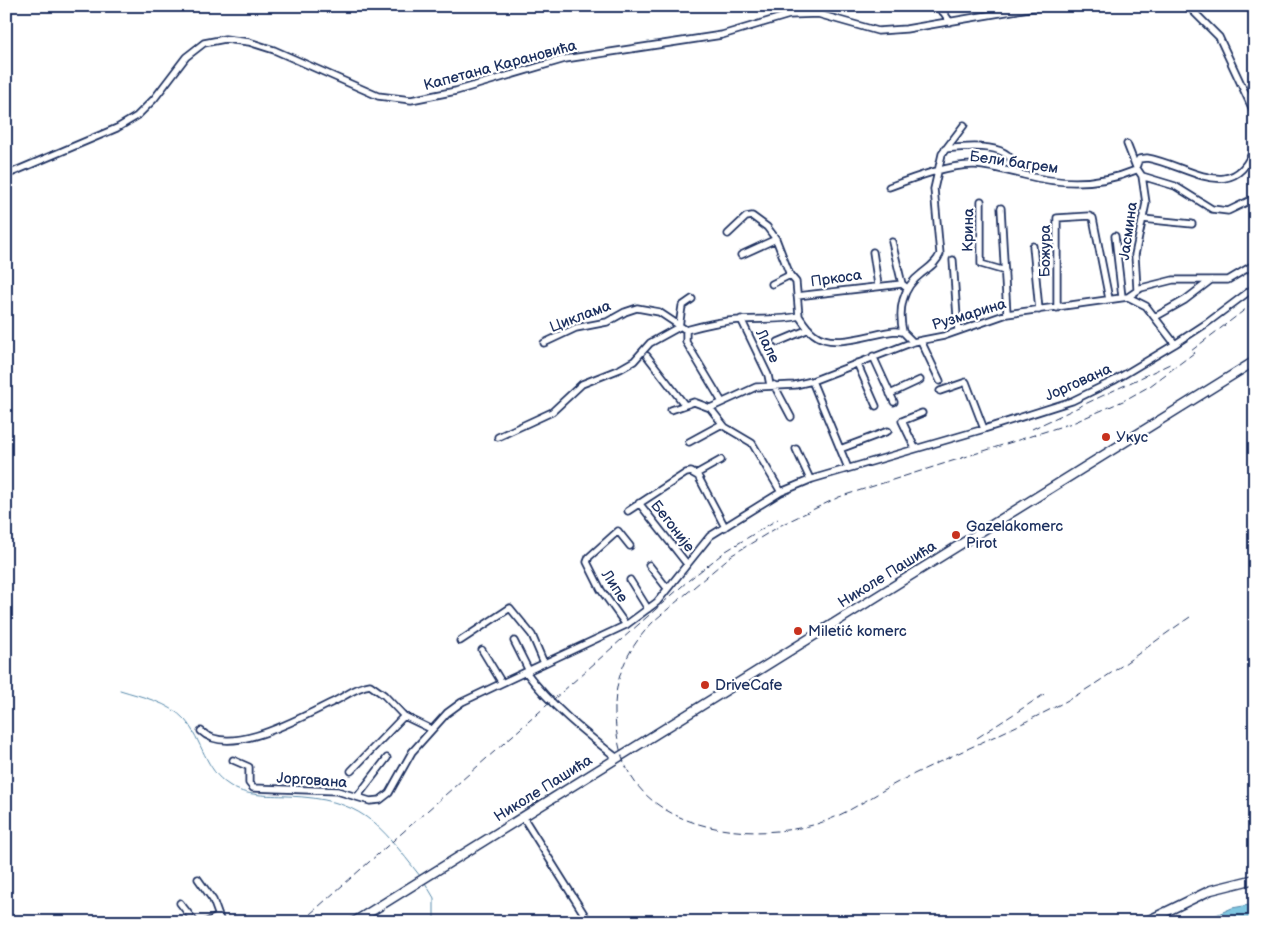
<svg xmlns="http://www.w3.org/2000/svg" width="1261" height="928" viewBox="0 0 1261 928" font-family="'Balsamiq Sans',sans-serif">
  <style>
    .water { fill: #7fc6e0; stroke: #578aac }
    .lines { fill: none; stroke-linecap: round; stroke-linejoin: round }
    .stream { stroke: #578aac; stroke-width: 1 }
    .minor-casing { stroke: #1b2f5e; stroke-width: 9 }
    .secondary-casing { stroke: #1b2f5e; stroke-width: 11 }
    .minor { stroke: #fff; stroke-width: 5.5 }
    .secondary { stroke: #fff; stroke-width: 8 }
    .rail { stroke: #1b2f5e; stroke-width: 1; stroke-dasharray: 8 4; stroke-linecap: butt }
    .poi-dot { fill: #c8321e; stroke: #fff; stroke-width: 2 }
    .labels { text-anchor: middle; stroke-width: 4.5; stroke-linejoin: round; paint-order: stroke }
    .street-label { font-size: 15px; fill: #1b2f5e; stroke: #fff }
    .poi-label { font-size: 15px; fill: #1b2f5e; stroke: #fff; text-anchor: start }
  </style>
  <rect width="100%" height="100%" fill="#fff"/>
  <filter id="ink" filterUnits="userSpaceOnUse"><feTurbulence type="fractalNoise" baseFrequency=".02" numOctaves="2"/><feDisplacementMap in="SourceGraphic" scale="10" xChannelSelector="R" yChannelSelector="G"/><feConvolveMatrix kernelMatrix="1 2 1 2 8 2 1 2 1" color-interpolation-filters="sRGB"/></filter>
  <g filter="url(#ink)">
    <!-- water -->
    <path class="water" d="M1255,904V917L1222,922H1200L1232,908Z"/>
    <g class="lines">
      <!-- stream -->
      <path class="stream" d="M120,690C142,697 169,702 185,720C202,740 205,770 229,785C246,797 268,795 288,796C362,799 378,822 420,876
        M424,881L434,898V922"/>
      <!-- minor casing -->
      <g class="minor-casing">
        <path id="minor" d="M936,6L944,13L950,22
          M1188,6L1219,37L1255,114
          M1127,144L1136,167
          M1255,145C1236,207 1188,165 1147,158L1139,159L1136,167L1142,176L1175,186L1212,209L1228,211L1255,198
          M945,149C963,147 1018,140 1013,172
          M6,175L117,128L137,116L154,99L186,57L204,43L225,39L249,42L274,50L378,96L411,100L456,91L565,59L722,35L789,15L818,14L878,31L906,29L1041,6
          M889,187C913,178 950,164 975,165C991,166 1008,171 1024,175C1062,185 1100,185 1136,170
          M981,201V264L1005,271
          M1001,208L1007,314
          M1143,219L1192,224
          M728,234L746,217L752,216L767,227L776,239
          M1115,236L1122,297
          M892,242L902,284
          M1033,246L1039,310
          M873,252L878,285
          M741,255L776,239L790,275L796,282L799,316
          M953,260L958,331
          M772,284L790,275
          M1137,289L1135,255L1146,203L1142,176
          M797,296L902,284L907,288
          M1128,297L1141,288L1173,280H1228L1255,264
          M1057,308V218L1089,216L1093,218L1109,299
          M1155,317L1185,300L1211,280
          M741,319L768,375L770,385
          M686,330V342L722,402
          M903,332C898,310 902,288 921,274C928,268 936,264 940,254L934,189L942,154L964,125
          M921,341L940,381
          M778,342L809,329
          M544,343L576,328L607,322L625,312L637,308L659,312L686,330C704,325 721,321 740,320C760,318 779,321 799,316C803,322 808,330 814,334C833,350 873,333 895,331L903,332L913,342L944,336L1007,314L1128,297L1146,306L1175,344
          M647,356L684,404
          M873,356L894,402
          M857,363L876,406
          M812,381L848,468
          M774,385L791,417
          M940,391L966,382L984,429
          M890,394L920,380
          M710,408L725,427L752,443L781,492
          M671,410L694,402L710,408L756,387L795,385L812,381L913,342
          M498,437L552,412L582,384L620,369L634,361L650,343L679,327L682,306L692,299
          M689,442L722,424
          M915,448L902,421L922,413
          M796,449L810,479
          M840,449L888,431
          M696,474L721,460
          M639,503L687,564
          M628,511L686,473L691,472L698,476L725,527
          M649,565L667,588
          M630,580L648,609
          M626,625L601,590L587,562L589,557L618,531L630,546
          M460,641L510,608L532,635L544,663
          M514,641L529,671
          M482,650L502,683
          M526,672C551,706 584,732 617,758
          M201,731C230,759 303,716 335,701C347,695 356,687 370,685L384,695L404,716L431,729
          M233,760L249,767V783L253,788L337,791L370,801L380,800L389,793L412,752L447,713L462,702L502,683L626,625L657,602L710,536L781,492L812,479L984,429L1072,401L1115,380L1175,344L1207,323L1255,287
          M351,771L404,716
          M357,797L387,758
          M523,817L589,922
          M198,879L213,900L221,922
          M180,903L195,922
          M207,922L219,916"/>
      </g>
      <!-- secondary casing -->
      <g class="secondary-casing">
        <path id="secondary" d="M354,922L1255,361
          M1145,922L1211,890L1255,879"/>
      </g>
      <!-- minor -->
      <use href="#minor" class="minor"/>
      <!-- secondary -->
      <use href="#secondary" class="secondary"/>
      <!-- rail -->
      <path class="rail" d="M1191,351L1255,302
        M1032,429L1172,363
        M1190,617C1150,644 1111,676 1070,699C1017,728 960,751 906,778C875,793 847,816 813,825C743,843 636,829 619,745C608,695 619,656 655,620L732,555L783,524L839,497L1075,422L1123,401L1150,386L1198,350
        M977,738L1046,693
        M301,922L689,580L726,551L778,519"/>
    </g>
  </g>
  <!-- markers -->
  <g class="poi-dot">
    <circle cx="1106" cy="437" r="5"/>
    <circle cx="956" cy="535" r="5"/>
    <circle cx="798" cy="631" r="5"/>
    <circle cx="705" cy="685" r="5"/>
  </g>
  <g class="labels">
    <!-- street labels -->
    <g class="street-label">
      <text transform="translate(500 65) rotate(-15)" y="5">Капетана Карановића</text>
      <text transform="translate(1014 162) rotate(8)" y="5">Бели багрем</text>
      <text transform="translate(968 230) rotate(-89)" y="5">Крина</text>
      <text transform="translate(1128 231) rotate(-82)" y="5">Јасмина</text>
      <text transform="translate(1045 251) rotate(-90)" y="5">Божура</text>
      <text transform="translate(836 278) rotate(-8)" y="5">Пркоса</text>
      <text transform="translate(969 314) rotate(-17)" y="5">Рузмарина</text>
      <text transform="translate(580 316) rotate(-21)" y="5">Циклама</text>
      <text transform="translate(768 346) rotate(64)" y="5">Лале</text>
      <text transform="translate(1078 382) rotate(-24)" y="5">Јоргована</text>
      <text transform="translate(673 526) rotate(52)" y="5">Бегоније</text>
      <text transform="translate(887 574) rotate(-32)" y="5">Николе Пашића</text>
      <text transform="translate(615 586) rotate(57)" y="5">Липе</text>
      <text transform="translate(312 780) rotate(4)" y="5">Јоргована</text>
      <text transform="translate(543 788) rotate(-32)" y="5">Николе Пашића</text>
    </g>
    <!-- poi labels -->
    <g class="poi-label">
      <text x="1116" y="442">Укус</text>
      <text x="966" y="531">Gazelakomerc<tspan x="966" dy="17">Pirot</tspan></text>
      <text x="808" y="636">Miletić komerc</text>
      <text x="715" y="690">DriveCafe</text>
    </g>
  </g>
  <!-- margin -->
  <rect width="1261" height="928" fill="none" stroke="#fff" stroke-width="25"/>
  <rect x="12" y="12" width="1236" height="903" fill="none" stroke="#1b2f5e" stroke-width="2" filter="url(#ink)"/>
</svg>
